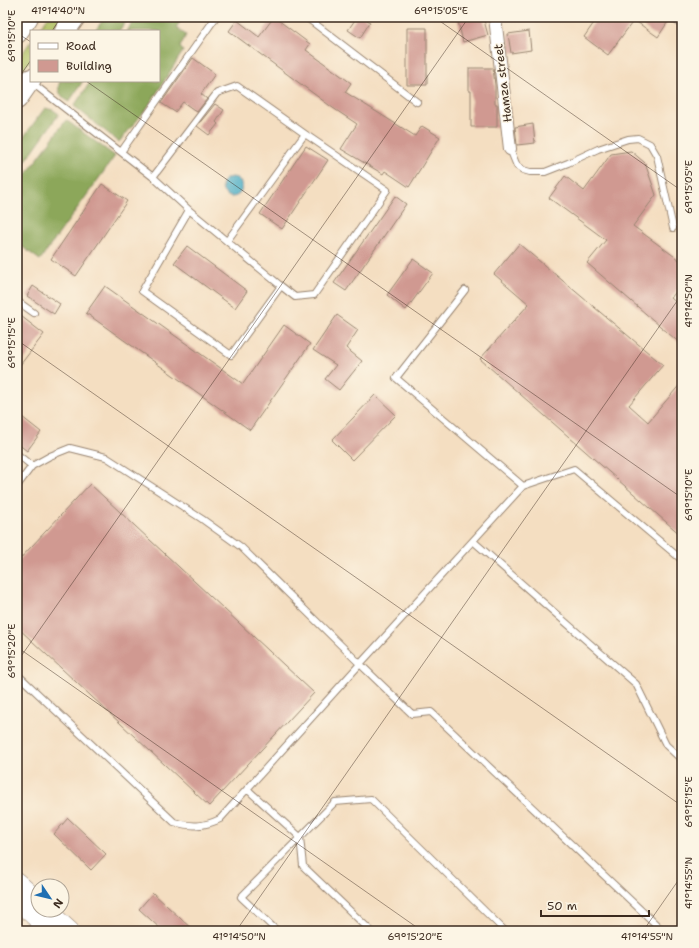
<svg xmlns="http://www.w3.org/2000/svg" width="699" height="948" viewBox="0 0 699 948" font-family="'Shantell Sans',sans-serif">
  <style>
    .green { fill: #b0c164; stroke: #767641 }
    .forest { fill: #8ca75a; stroke: #64683c }
    .water { fill: #44aac4; stroke: #406a71 }
    .building { fill: #d09991 }
    .lines { fill: none; stroke-linecap: round; stroke-linejoin: round }
    .service-casing { stroke: #988470; stroke-width: 8 }
    .minor-casing { stroke: #988470; stroke-width: 14 }
    .secondary-casing { stroke: #988470; stroke-width: 18 }
    .trunk-casing { stroke: #988470; stroke-width: 22 }
    .service { stroke: #fff; stroke-width: 6 }
    .minor { stroke: #fff; stroke-width: 12 }
    .secondary { stroke: #fff; stroke-width: 17 }
    .trunk { stroke: #fff; stroke-width: 20 }
    .ticks { fill: none; stroke: #3b2a1e; stroke-width: 1; stroke-opacity: 0.45 }
    .labels { text-anchor: middle; stroke-width: 3; stroke-linejoin: round; paint-order: stroke }
    .street-label { font-size: 12px; fill: #3b2a1e; stroke: #fcf5e5 }
    .neatline { fill: none; stroke: #3b2a1e; stroke-width: 1.5 }
    .ticks-label { font-size: 10px; text-anchor: middle; fill: #3b2a1e }
  </style>
  <rect width="100%" height="100%" fill="#fcf5e5"/>
  <filter id="ink" filterUnits="userSpaceOnUse"><feTurbulence type="fractalNoise" baseFrequency=".025" numOctaves="2"/><feDisplacementMap in="SourceGraphic" scale="8" xChannelSelector="R" yChannelSelector="G"/><feConvolveMatrix kernelMatrix="1 2 1 2 8 2 1 2 1" color-interpolation-filters="sRGB"/></filter>
  <filter id="wash" filterUnits="userSpaceOnUse"><feTurbulence type="fractalNoise" baseFrequency=".012" numOctaves="4" result="noise"/><feDisplacementMap in="SourceGraphic" scale="16" xChannelSelector="R" yChannelSelector="G"/><feGaussianBlur stdDeviation="0.9" result="paint"/><feColorMatrix in="noise" values="0 0 0 0 0 0 0 0 0 0 0 0 0 0 0 0 0 1.4 0 .05"/><feComposite in="paint" operator="in"/></filter>
  <g filter="url(#wash)">
    <rect width="100%" height="100%" fill="#f4dec1"/>
    <!-- green -->
    <path class="green" d="M48,17H61L51,31H38Z
      M31,41V59L17,78V61Z"/>
    <!-- forest -->
    <path class="forest" d="M105,17H129L119,31H95Z
      M137,17H183L176,28L186,35L180,47L183,51L148,107L119,142L74,106L91,81H159V31H127Z
      M60,81H83L69,102C61,96 56,91 60,81Z
      M45,108L53,110L59,114L17,173V146Z
      M66,120L115,156L40,260L17,243V187Z"/>
    <!-- water -->
    <path class="water" d="M222 187a10 10 0 1 1 20 0a10 10 0 1 1-20 0Z"/>
    <g id="blocks">
      <!-- building -->
      <path class="building" d="M274,17L310,44L306,50L351,83L345,92L415,136L422,126L440,137L409,187L385,171L383,174L341,149L357,124L333,108L229,31L237,20L259,37Z
        M357,17H363L370,22L360,38L348,30Z
        M457,17H483L488,35L463,42Z
        M598,17H669V20L658,37L634,20L608,55L584,37Z
        M407,28H427V85H407Z
        M529,31L531,50L511,53L508,34Z
        M193,58L215,74L201,94L207,99L197,112L183,102L175,112L161,103Z
        M469,68H493L495,85V104H497V127H471V91H469Z
        M215,104L224,110L216,122L218,124L209,135L197,126Z
        M533,124L535,143L517,145L515,127Z
        M306,146L328,160L282,229L260,214Z
        M631,151L645,163L656,195L633,226L682,262V284L671,298L682,308V345L587,263L606,240L549,198L565,176L584,191L611,154Z
        M102,184L127,201L76,276L51,259Z
        M395,196L406,204L346,291L334,283Z
        M519,244L663,365L629,405L648,422L682,382V536L480,359L529,304L494,274Z
        M187,246L247,291L235,308L174,263Z
        M413,259L433,273L406,310L387,295Z
        M33,286L60,304L54,314L27,296Z
        M105,286L243,384L284,325L310,344L250,430L86,313Z
        M17,313L44,334L17,369Z
        M337,315L358,330L346,348L362,361L339,390L325,379L336,365L313,350Z
        M375,395L396,415L352,460L332,440Z
        M17,413L41,432L27,451L17,443Z
        M90,484L314,693L209,806L17,627V562Z
        M68,818L106,854L91,870L54,834Z
        M153,893L194,931H163L139,909Z"/>
    </g>
  </g>
  <g filter="url(#ink)">
    <use href="#blocks" fill-opacity="0" stroke="#988470" stroke-width="1"/>
    <g class="lines">
      <!-- service casing -->
      <g class="service-casing">
        <path id="service" d="M306,17L417,102
          M31,82L153,177L189,210L281,286L231,355L142,291L189,210
          M510,149L517,166L523,170L530,172H545L568,163L598,149L628,139L638,138L650,144L657,156L673,228
          M121,152L216,17
          M153,177L217,93L237,86L305,134
          M227,241L305,134L387,190L314,295L295,297L281,286
          M465,290L396,378L523,486L360,664L412,714L431,712L663,931
          M17,301L34,313
          M17,454L32,466
          M17,486L32,466L50,456L70,448L106,457L202,519L241,547L360,664L220,819C204,827 191,827 174,822L17,674
          M523,486L574,469L682,560
          M473,541L636,684L666,745L682,760
          M247,789L300,837L303,866L371,931
          M277,931L241,897L335,802L371,799L505,931"/>
      </g>
      <!-- minor casing -->
      <g class="minor-casing">
        <path id="minor" d="M495,17L510,149
          M676,17L682,21"/>
      </g>
      <!-- secondary casing -->
      <g class="secondary-casing">
        <path id="secondary" d="M17,881L38,900
          M17,901L49,931
          M48,910L71,931"/>
      </g>
      <!-- trunk casing -->
      <g class="trunk-casing">
        <path id="trunk" d="M65,31L75,17
          M17,33L28,17
          M17,99L31,79"/>
      </g>
      <!-- service -->
      <use href="#service" class="service"/>
      <!-- minor -->
      <use href="#minor" class="minor"/>
      <!-- secondary -->
      <use href="#secondary" class="secondary"/>
      <!-- trunk -->
      <use href="#trunk" class="trunk"/>
    </g>
  </g>
  <!-- ticks -->
  <path class="ticks" d="M434,17L682,191M52,31L61,17M17,33L31,42M17,80L31,60M86,81L682,498M17,340L682,806M17,647L422,931M17,662L469,17M236,931L682,294M643,931L682,875"/>
  <g class="labels">
    <!-- street labels -->
    <g class="street-label">
      <text transform="translate(503 83) rotate(-97)" y="4">Hamza street</text>
    </g>
  </g>
  <!-- margin -->
  <rect width="699" height="948" fill="none" stroke="#fcf5e5" stroke-width="44"/>
  <!-- legend -->
  <rect x="30" y="30" width="130" height="52" fill="#fcf5e5" stroke="#afa495"/>
  <rect x="38" y="43" width="20" height="6" fill="#ffffff" stroke="#afa495"/>
  <text x="66" y="50" font-size="12" fill="#3b2a1e">Road</text>
  <rect x="38" y="60" width="20" height="12" fill="#d09991" stroke="#afa495"/>
  <text x="66" y="70" font-size="12" fill="#3b2a1e">Building</text>
  <!-- north arrow -->
  <g transform="translate(50 898) rotate(125)"><circle r="19" fill="#fcf5e5" stroke="#afa495"/>
  <path d="M0-3L7 15L0 10L-7 15Z" fill="#1f6fb2"/>
  <text y="-6" font-size="11" font-weight="bold" text-anchor="middle" fill="#3b2a1e">N</text>
  </g>
  <!-- scale -->
  <path d="M541 910v6h108v-6" fill="none" stroke="#3b2a1e" stroke-width="2"/>
  <text x="547" y="910" font-size="12" fill="#3b2a1e" stroke="#fcf5e5" stroke-width="3" paint-order="stroke">50 m</text>
  <rect x="22" y="22" width="655" height="904" class="neatline"/>
  <g class="ticks-label">
    <text x="58" y="14">41°14'40"N</text>
    <text x="441" y="14">69°15'05"E</text>
    <text transform="translate(11 36) rotate(-90)" y="4">69°15'10"E</text>
    <text transform="translate(688 187) rotate(-90)" y="4">69°15'05"E</text>
    <text transform="translate(688 301) rotate(-90)" y="4">41°14'50"N</text>
    <text transform="translate(11 343) rotate(-90)" y="4">69°15'15"E</text>
    <text transform="translate(688 495) rotate(-90)" y="4">69°15'10"E</text>
    <text transform="translate(11 651) rotate(-90)" y="4">69°15'20"E</text>
    <text transform="translate(688 802) rotate(-90)" y="4">69°15'15"E</text>
    <text transform="translate(688 883) rotate(-90)" y="4">41°14'55"N</text>
    <text x="239" y="940">41°14'50"N</text>
    <text x="415" y="940">69°15'20"E</text>
    <text x="647" y="940">41°14'55"N</text>
  </g>
</svg>
